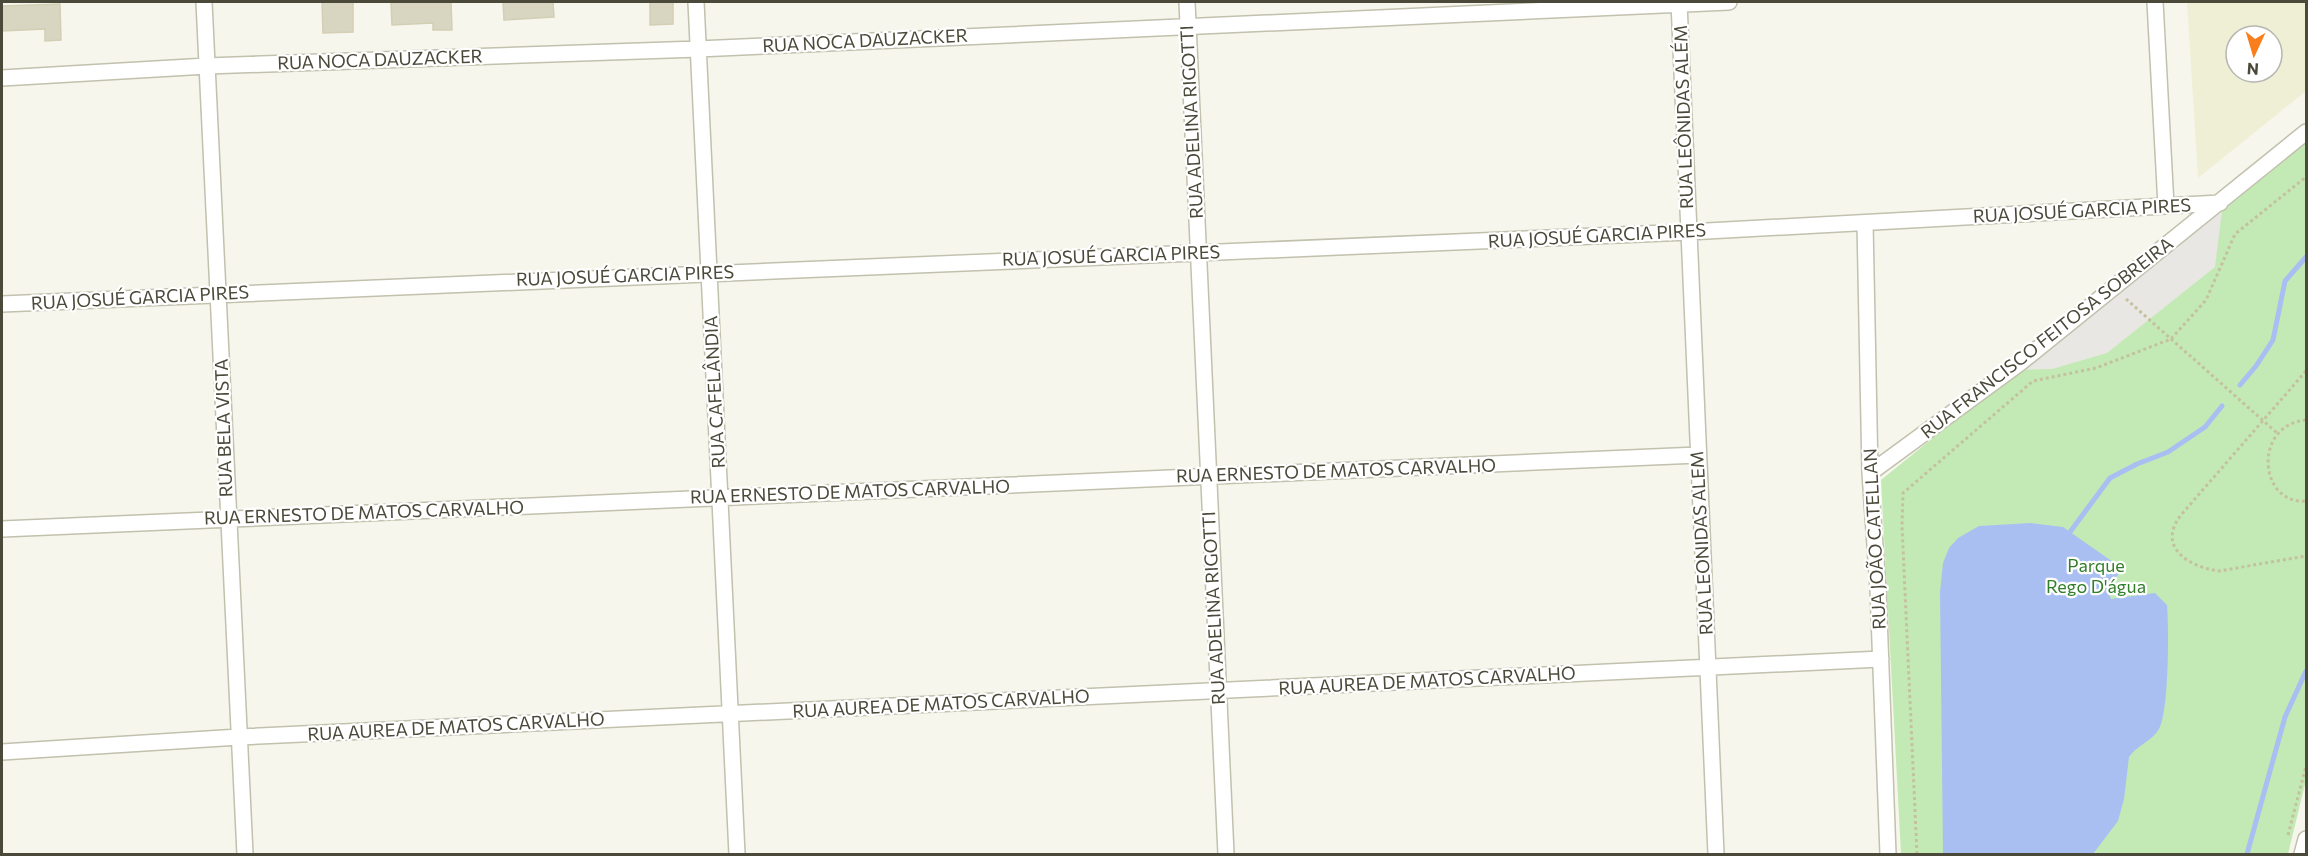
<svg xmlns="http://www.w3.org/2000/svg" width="2308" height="856" viewBox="0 0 2308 856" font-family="Commissioner,sans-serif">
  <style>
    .education { fill: #efefd6; fill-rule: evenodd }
    .green { fill: #c3eab5 }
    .parking { fill: #e8e7e3 }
    .water { fill: #a9bff2 }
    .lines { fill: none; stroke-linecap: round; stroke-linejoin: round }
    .stream { stroke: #a9bff2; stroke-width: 5 }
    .building { fill: #d8d5c1; stroke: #d3cfb4; stroke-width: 1.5 }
    .street-casing { stroke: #c2c1ae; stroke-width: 18 }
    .path { stroke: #c4c19f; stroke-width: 3; stroke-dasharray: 3 3; stroke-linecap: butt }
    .street { stroke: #fff; stroke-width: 15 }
    .labels { text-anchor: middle; stroke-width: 4.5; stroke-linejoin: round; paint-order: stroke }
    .street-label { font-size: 18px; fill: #4b4939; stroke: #fff }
    .park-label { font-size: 18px; fill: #327e2a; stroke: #fff }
  </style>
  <rect width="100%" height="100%" fill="#f6f6ec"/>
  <!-- education -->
  <path class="education" d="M2187,2H2306V91L2198,178ZM2236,36H2272V72H2236Z"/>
  <!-- green -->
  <path class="green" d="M2306,136V780L2288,854H1901L1881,480Z"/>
  <!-- parking -->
  <path class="parking" d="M2223,203L2215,267L2107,353L2052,369L2017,370Z"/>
  <!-- water -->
  <path class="water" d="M2031,523L2063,527L2123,569L2107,588L2111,599L2155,593L2167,605C2169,628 2169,711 2159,729C2152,741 2136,746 2129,757L2124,799L2118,821L2093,854H1943L1940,592L1943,563L1949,548L1958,538L1979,526Z"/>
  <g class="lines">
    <!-- stream -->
    <path class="stream" d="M2240,385L2256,366L2273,340L2285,281L2306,257
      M2067,536L2110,478L2137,464L2168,452L2205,427L2222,406
      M2247,854L2285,717L2306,671"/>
  </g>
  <!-- building -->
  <path class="building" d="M322,2H353V32L323,33Z
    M391,2H451L452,30H433V23L392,25Z
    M503,2H553L554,17L504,20Z
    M650,2H673V24L650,25Z
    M60,4L61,40L45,41V29L2,31V6Z"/>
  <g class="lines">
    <!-- street casing -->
    <g class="street-casing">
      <path id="street" d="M204,2L245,854
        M696,2L737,854
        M1187,2L1226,854
        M1679,2L1716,854
        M2155,2L2166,206
        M2,78L207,66L698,49L1729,2
        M1865,223L1870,473L1878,589L1888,854
        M2,304L1689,232L2220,203
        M1870,473L2020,363L2306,132
        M2,529L1698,455
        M2,752L239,737L1881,659
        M2302,854L2306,839"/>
    </g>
    <!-- path -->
    <path class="path" d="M2126,299L2277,433
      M2306,371L2181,515C2156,547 2189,567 2219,571L2306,556
      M2306,420C2252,425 2259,505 2306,501
      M2288,835L2306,766
      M1917,854L1902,526L1903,493L2033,381L2096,368L2171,339L2206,300L2235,234L2306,177"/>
    <!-- street -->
    <use href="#street" class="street"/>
  </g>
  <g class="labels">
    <!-- street labels -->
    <g class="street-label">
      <text transform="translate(865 41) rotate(-3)" y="6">RUA NOCA DAUZACKER</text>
      <text transform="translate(380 60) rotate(-2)" y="6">RUA NOCA DAUZACKER</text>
      <text transform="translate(1684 117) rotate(-92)" y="6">RUA LEÔNIDAS ALÉM</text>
      <text transform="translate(1192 122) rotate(-93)" y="6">RUA ADELINA RIGOTTI</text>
      <text transform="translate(2082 211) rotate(-3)" y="6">RUA JOSUÉ GARCIA PIRES</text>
      <text transform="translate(1597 236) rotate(-3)" y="6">RUA JOSUÉ GARCIA PIRES</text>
      <text transform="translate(1111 256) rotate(-2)" y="6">RUA JOSUÉ GARCIA PIRES</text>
      <text transform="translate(625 276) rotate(-2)" y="6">RUA JOSUÉ GARCIA PIRES</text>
      <text transform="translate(140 298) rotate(-3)" y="6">RUA JOSUÉ GARCIA PIRES</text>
      <text transform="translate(2047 338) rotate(-38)" y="6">RUA FRANCISCO FEITOSA SOBREIRA</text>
      <text transform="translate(715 392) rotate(-93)" y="6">RUA CAFELÂNDIA</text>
      <text transform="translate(224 428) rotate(-92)" y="6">RUA BELA VISTA</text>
      <text transform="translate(1336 471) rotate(-2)" y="6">RUA ERNESTO DE MATOS CARVALHO</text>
      <text transform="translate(850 492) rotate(-2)" y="6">RUA ERNESTO DE MATOS CARVALHO</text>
      <text transform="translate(364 513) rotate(-2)" y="6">RUA ERNESTO DE MATOS CARVALHO</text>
      <text transform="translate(1875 539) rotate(-93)" y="6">RUA JOÃO CATELLAN</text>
      <text transform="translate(1702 543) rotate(-93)" y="6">RUA LEONIDAS ALEM</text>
      <text transform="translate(1214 608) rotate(-93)" y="6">RUA ADELINA RIGOTTI</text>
      <text transform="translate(1427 681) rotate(-3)" y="6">RUA AUREA DE MATOS CARVALHO</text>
      <text transform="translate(941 704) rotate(-3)" y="6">RUA AUREA DE MATOS CARVALHO</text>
      <text transform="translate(456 727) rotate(-3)" y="6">RUA AUREA DE MATOS CARVALHO</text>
    </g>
    <!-- park labels -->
    <g class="park-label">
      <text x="2096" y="572">Parque<tspan x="2096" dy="21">Rego D'água</tspan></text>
    </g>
  </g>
  <!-- border -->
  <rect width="2308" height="856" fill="none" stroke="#4b4939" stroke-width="6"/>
  <!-- north arrow -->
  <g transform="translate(2254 54) rotate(184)"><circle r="28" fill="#ffffff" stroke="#b7b6b0" stroke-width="1.5"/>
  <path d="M0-4.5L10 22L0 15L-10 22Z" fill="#fb7e1d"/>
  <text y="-9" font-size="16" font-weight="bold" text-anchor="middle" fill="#4b4939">N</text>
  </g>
</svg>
